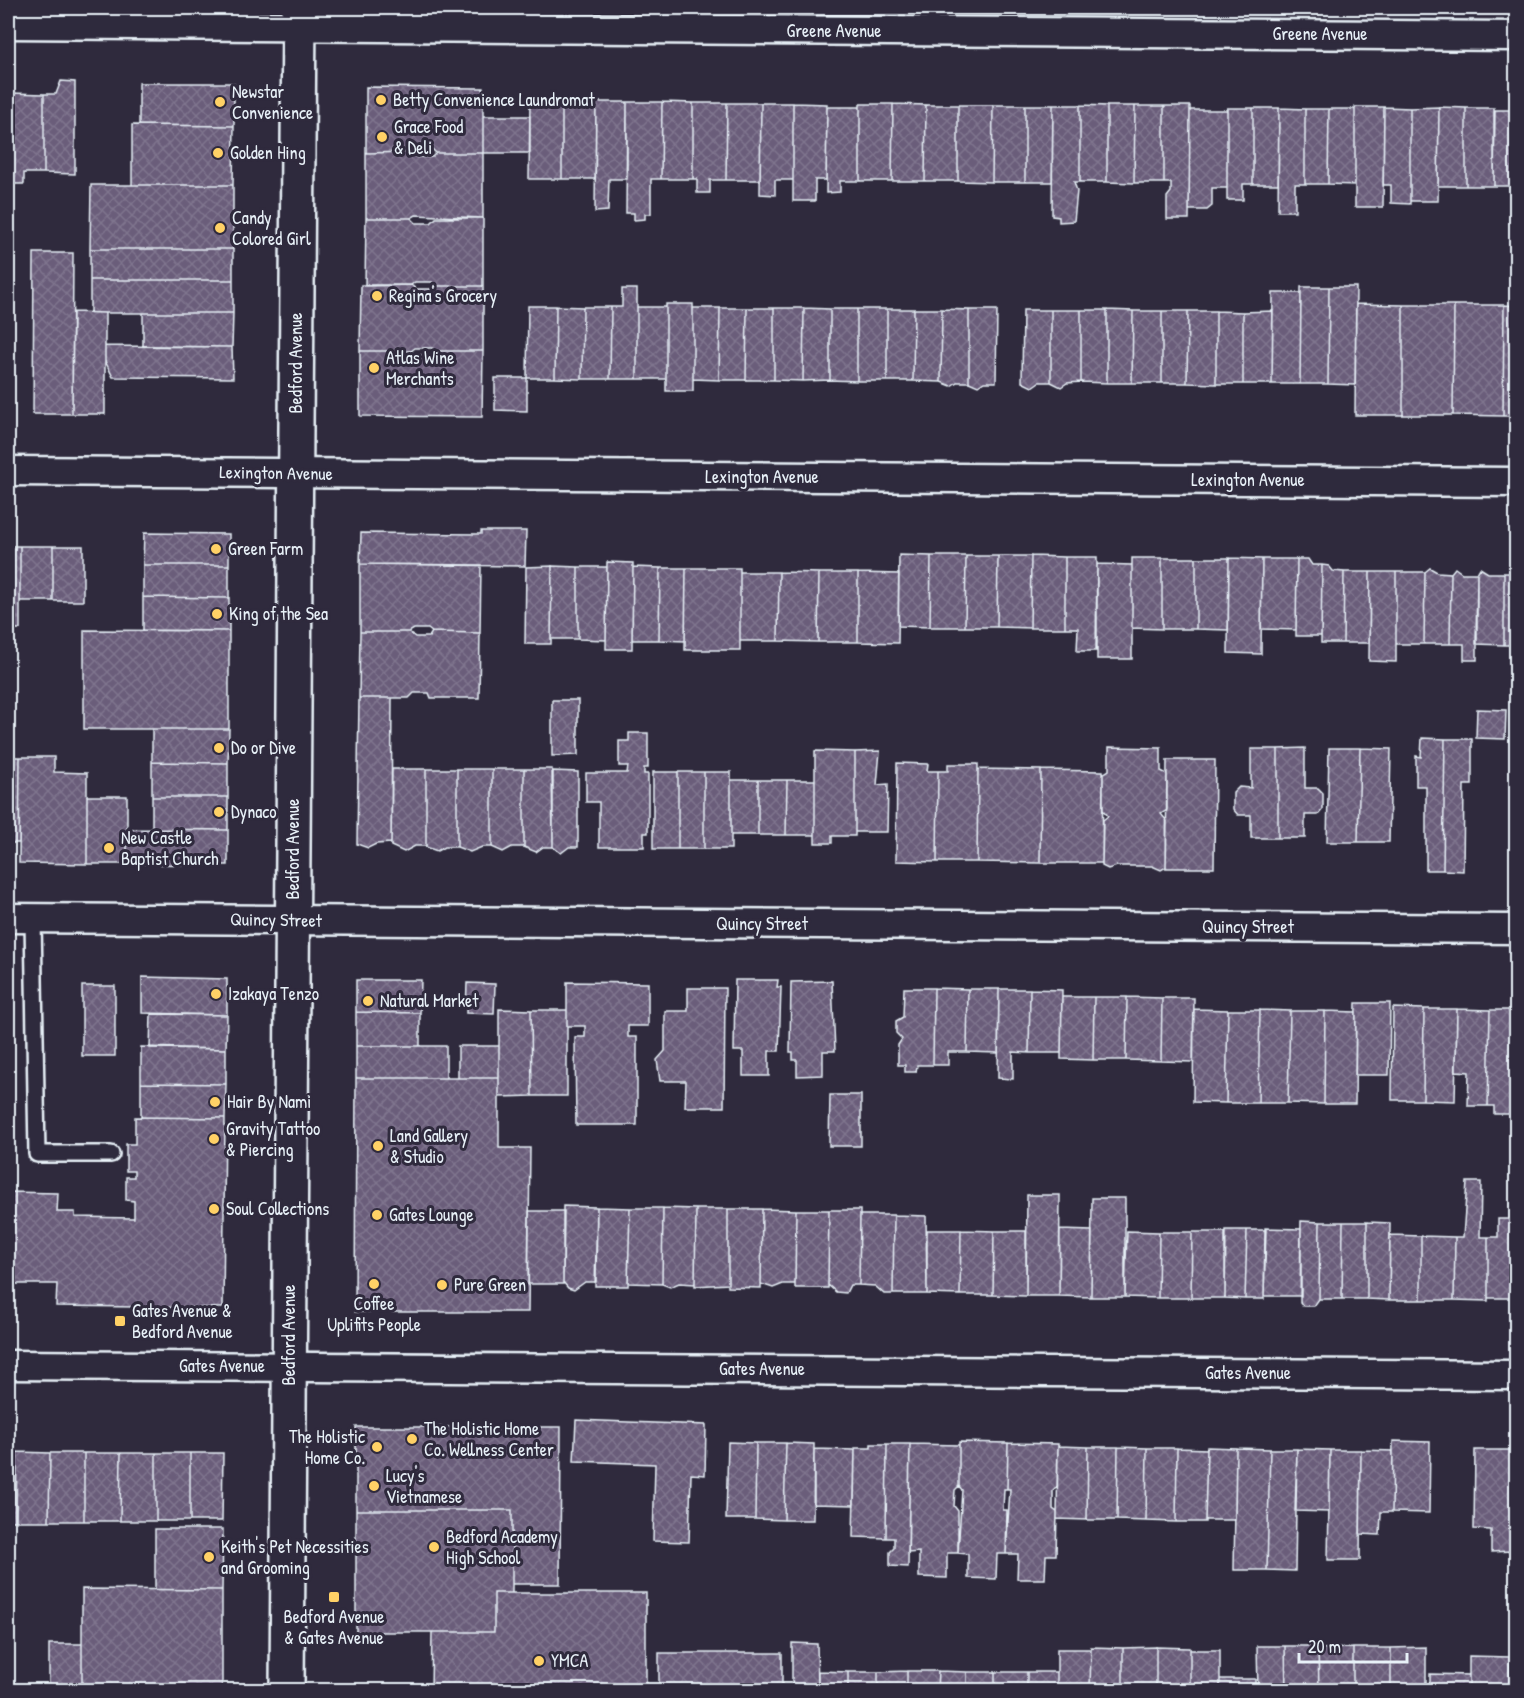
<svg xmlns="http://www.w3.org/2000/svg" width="1524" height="1698" viewBox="0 0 1524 1698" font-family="'Patrick Hand',sans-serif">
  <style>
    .building { fill: url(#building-cross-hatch); stroke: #e8f1f8; stroke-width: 1.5 }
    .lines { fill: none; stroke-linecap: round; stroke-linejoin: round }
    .lane-casing { stroke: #e8f1f8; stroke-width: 20 }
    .street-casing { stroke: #e8f1f8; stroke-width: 33 }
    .secondary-casing { stroke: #e8f1f8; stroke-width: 38 }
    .lane { stroke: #2f2a3d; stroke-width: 15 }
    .street { stroke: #2f2a3d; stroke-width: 28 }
    .secondary { stroke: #2f2a3d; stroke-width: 33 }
    .poi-dot { fill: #ffd166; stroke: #2f2a3d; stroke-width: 2 }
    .labels { text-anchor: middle; stroke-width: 6; stroke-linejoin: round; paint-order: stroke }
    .street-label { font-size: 18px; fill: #e8f1f8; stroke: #2f2a3d }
    .poi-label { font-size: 18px; fill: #e8f1f8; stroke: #2f2a3d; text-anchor: start }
  </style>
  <defs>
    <pattern id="building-cross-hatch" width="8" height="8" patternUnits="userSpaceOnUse" patternTransform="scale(1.5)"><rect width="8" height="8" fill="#6a5d7a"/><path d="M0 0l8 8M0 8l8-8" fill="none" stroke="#7f758e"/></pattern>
  </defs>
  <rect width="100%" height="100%" fill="#2f2a3d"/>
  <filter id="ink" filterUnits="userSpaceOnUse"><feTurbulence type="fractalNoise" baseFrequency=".0167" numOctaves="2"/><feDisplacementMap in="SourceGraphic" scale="12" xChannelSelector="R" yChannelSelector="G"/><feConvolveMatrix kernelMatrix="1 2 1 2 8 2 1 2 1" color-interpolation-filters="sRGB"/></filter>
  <g filter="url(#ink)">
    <!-- building -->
    <path class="building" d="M61,81L75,82V174L44,173V94H56Z
      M139,83H234V126L139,125Z
      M366,87L483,88V153H436L432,149H416L411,152L366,153Z
      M10,93L44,94V173H24V184H10Z
      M8,94H10V173H8Z
      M530,101H562V179H529Z
      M562,101L596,102L595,179H562Z
      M596,102H627V179H609L608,211L595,212Z
      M627,102H662L661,179H651V214H645V219L634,220V213H626Z
      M662,102L693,103V179H661Z
      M693,103H727L726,180H710V193H697V179H693Z
      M727,103H761L760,180H726Z
      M761,103H793V180H775V195L760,194Z
      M793,103L827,104L826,180H815V201H793Z
      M860,104H893L892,181H860Z
      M893,104L926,105L925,181H892Z
      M926,105H958V181H925Z
      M958,105H993L992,182L958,181Z
      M993,105H1025V182H992Z
      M1025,105H1053L1052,182H1025Z
      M1053,105H1080V182H1074L1077,191L1074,221L1059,222V217L1052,216Z
      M1080,105L1107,106V182H1080Z
      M1107,106H1135L1134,183L1107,182Z
      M1135,106H1164V183H1134Z
      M1164,106H1190L1189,219H1167V197L1171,192V183H1164Z
      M827,107H860V181H840V192L826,193Z
      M1355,107H1384L1383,207H1355Z
      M1384,107L1410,108V204L1391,203V185H1383Z
      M1439,107L1438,201H1410V108Z
      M1439,107L1466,108V186H1438Z
      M1227,108H1253V184H1243V200H1227Z
      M1253,108H1279L1278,184H1253Z
      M1279,108L1305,109V184H1295V211H1278Z
      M1466,108H1494V186H1466Z
      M1305,109H1329L1328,184H1305Z
      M1329,109H1355V185L1328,184Z
      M1190,110H1227V188H1212V206L1207,210H1189Z
      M1495,110H1516V186H1494Z
      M483,116H530V153H483Z
      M132,125L234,126L233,185H132Z
      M411,152L416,157H432L436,153H483V218L416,215L411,218H366V153Z
      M91,185H233V249H90Z
      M366,218H411L416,223H431L436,218H483V286H435L432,282H415L411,285L365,286Z
      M90,249H233V280H90Z
      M34,253H73L72,414H33Z
      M90,280H233V313H90Z
      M361,285H411L416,289H432L435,286H483V351H435L432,348H415L411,351H360Z
      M1301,287H1329L1328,384H1300Z
      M1329,287H1356L1355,385L1328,384Z
      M622,289H637V379H610L611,307H622Z
      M1273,293H1301L1300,384H1272Z
      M666,304H693V391H666Z
      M1356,304L1403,305V415H1355Z
      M1403,305H1454L1453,415H1403Z
      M1454,305H1504L1503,416L1453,415Z
      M1504,305L1516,306V416H1503Z
      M528,306H556L555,378H527Z
      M556,306L583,307L582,379L555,378Z
      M583,307H611L610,379H582Z
      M637,307H666V379H637Z
      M693,308H720L719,380L693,379Z
      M720,308H747L746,380H719Z
      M747,308H774V380H746Z
      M774,308H804L803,381L774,380Z
      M804,308L830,309V380L803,381Z
      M830,309H857V381L830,380Z
      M857,309H887V381H857Z
      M887,309H914L913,381H887Z
      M914,309H942L941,382L913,381Z
      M942,309L969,310V382H957L951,386L941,382Z
      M969,310H997L996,382H984L978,386L969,382Z
      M1023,310H1051V382H1039L1032,387L1022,382Z
      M1051,310H1081V382L1067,383L1061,387L1051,382Z
      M1081,310H1107V383L1081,382Z
      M1107,310L1133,311L1132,383H1107Z
      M1133,311H1162V383H1132Z
      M1162,311H1188L1187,383H1162Z
      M1188,311H1216V384L1187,383Z
      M1216,311L1243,312V384H1216Z
      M1273,311L1272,384H1243V312Z
      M73,312L105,313V414H72Z
      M143,313H233L232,347L143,346Z
      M105,346L232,347L233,378L113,377L105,361Z
      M360,351H411L416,355H431L435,351H483L482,417L360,416Z
      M495,378H527V411L495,410Z
      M481,531H526L525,566L360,564L361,533L481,534Z
      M144,533L229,534V565H143Z
      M8,546H20V629H8Z
      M20,546H53V601H20Z
      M53,546H83V601H53Z
      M899,555L931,556L930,627L898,626Z
      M931,556H966L965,627H930Z
      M966,556H998L997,627H965Z
      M998,556H1031L1030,628L997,627Z
      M1031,556L1065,557V628H1030Z
      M1065,557H1097L1096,651H1077L1078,628H1065Z
      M1132,558H1162V629L1132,628Z
      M1162,558H1196V629H1162Z
      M1196,558H1229L1228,630L1196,629Z
      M1229,558L1262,559L1261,654L1228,653Z
      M1262,559H1297L1296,630L1261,629Z
      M1297,559H1308L1312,565H1322L1321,636H1296Z
      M607,562L633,563L632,649H606Z
      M360,564L481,565L480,633L432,632L428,629H414L409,632H360Z
      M1097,564L1132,565V659H1097Z
      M143,565H229V598L143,597Z
      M1322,565L1329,566L1333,571L1344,572L1343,643H1321Z
      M552,566L578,567V639H551Z
      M552,566L551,644H525L526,567Z
      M578,567H607L606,640L578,639Z
      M633,567L660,568L659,640H632Z
      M660,568H686L685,641L659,640Z
      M686,568H740V650H685Z
      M1430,568L1437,572L1451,573L1450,644H1424L1425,572Z
      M1455,568L1462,573H1477V660H1464V644H1450L1451,573Z
      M1480,568L1488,573H1504V645L1476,644L1477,573Z
      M740,572H779L778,641H740Z
      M779,572L819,573L818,642L778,641Z
      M1344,572H1370L1369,643H1343Z
      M1370,572H1396V662L1369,661Z
      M1396,572H1425L1424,644H1396Z
      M819,573H858V642H818Z
      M858,573L899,574L898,643L858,642Z
      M1504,573H1516V666L1515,645H1504Z
      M143,597L229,598V631L143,630Z
      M84,630L229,631V729H84Z
      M360,632H409L415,637H429L432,632L480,633L479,698H431L429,693H414L409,698H359Z
      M359,698H392L391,843L376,844L368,848L357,844Z
      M552,700H578V755L552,756Z
      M1477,709L1506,710L1505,739L1476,738Z
      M152,729H229L228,763L152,762Z
      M629,733H648V768H644V774H648V833H644V847H599V802H586V773H627L628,766H619V741H629Z
      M1422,738L1445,739L1443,870H1426V786H1416V756L1421,757Z
      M1445,739H1472V785H1464L1463,871L1443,870Z
      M1109,747L1161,748V771L1167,774V810L1161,814L1167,821L1166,867L1161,870L1152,866H1117L1108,869L1102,866L1103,820L1108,816L1103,810V774L1109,770Z
      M1305,748V788H1318L1323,793V809L1318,815H1305V838H1278V749Z
      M1329,748H1360L1358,842H1327Z
      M1360,748L1391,749L1389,842H1358Z
      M1251,749H1278V838H1251V815H1238L1233,809V793L1239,787L1251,788Z
      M815,751L855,752V836H832V843H815Z
      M880,751L877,785L888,784L887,832H855V752Z
      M8,757H20L19,843H8Z
      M20,757H54V772L87,773V864L19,863Z
      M1167,760H1215L1214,868H1166Z
      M152,762L228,763V797H152Z
      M897,763L928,764L927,771H938L937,862L896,861Z
      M948,764H978L977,862H937L938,771H948Z
      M392,769H426V846H415L404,852L391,846Z
      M426,769H457V847H444L437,851L426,847Z
      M457,769H492V847H482L470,852L457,847Z
      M492,769H524V847H512L503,852L492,847Z
      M524,769H552L553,847H543L536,852L524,847Z
      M978,769L1041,770L1040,863L977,862Z
      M1041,770L1103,771L1102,863H1040Z
      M553,771L578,772V847H569L561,853L553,847Z
      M653,772H678V849H653Z
      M678,772H704V849H678Z
      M704,772H731V849H704Z
      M731,780H758V835H731Z
      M758,780H787L786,835H758Z
      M787,780H815V835H786Z
      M1512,783H1516V841H1511Z
      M87,796H127V864H87Z
      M152,797H228V830L152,829Z
      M127,829L228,830V865L127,864Z
      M142,977L227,979V1015L142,1013Z
      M356,980H421L420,1013L356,1012Z
      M735,980H778L777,987H781L779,1051H769V1076H743V1051H734Z
      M832,981L835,1051H823V1075L797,1076V1060H793V1052H790L791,982Z
      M567,982L648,983V1026H628V1037H637V1125H576L575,1037H585V1026H567Z
      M467,983L495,984L494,1014L466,1013Z
      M82,986H115V1056H82Z
      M688,988H725L724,1107H685L686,1081H660L657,1060L665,1051V1011H688Z
      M904,988H934L933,1065H917L916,1072H905V1065H898V1045L902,1039L896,1033V1021L903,1017Z
      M934,988L968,989L967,1052H948V1065H933Z
      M968,989H999L998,1053L967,1052Z
      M999,989H1030L1029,1053L1013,1052V1079L998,1078Z
      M1030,989L1062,990L1061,1053H1029Z
      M1062,997H1094L1093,1060L1061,1059Z
      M1094,997H1127L1126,1060H1093Z
      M1127,997L1162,998L1161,1061L1126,1060Z
      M1162,998H1194L1193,1062L1161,1061Z
      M1356,1003H1390L1389,1075H1355Z
      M1393,1008L1424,1009L1423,1100H1392Z
      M499,1009L531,1010L532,1096L499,1097Z
      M1194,1009L1228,1010L1226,1103L1193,1102Z
      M1424,1009H1457L1455,1101L1423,1100Z
      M1457,1009L1490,1010L1488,1106H1468L1469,1072L1456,1071Z
      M531,1010H567V1096H532Z
      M1228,1010H1260L1258,1103H1226Z
      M1260,1010L1290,1011L1288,1103H1258Z
      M1490,1010H1516V1065H1512L1511,1114H1494V1106H1488Z
      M1290,1011H1325L1324,1104L1288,1103Z
      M1325,1011L1356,1012L1355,1104H1324Z
      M356,1012L420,1013V1046H356Z
      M151,1014L227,1015L226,1049L150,1048Z
      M356,1046H446V1078H356Z
      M458,1046H499V1078H458Z
      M141,1047L226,1049V1084L141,1083Z
      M356,1078H499V1148H530L528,1312H355Z
      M141,1083L226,1084L225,1118L141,1117Z
      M830,1095H861V1146H829Z
      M135,1117L225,1118L223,1308L56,1306L57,1284H8V1192L58,1193L57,1212H75V1217L134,1218V1201L126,1200V1177H134V1171H126V1144H135Z
      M1467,1182H1481L1480,1237H1488V1301L1454,1300L1455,1237H1463Z
      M1027,1195H1060L1059,1296H1026Z
      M1092,1198H1125V1297H1091Z
      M563,1206L597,1207L596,1282H585L574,1290L568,1288L563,1282Z
      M597,1207L630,1208L628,1286H595Z
      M630,1208H663L662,1284L628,1283Z
      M663,1208L696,1209L695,1284L679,1283L670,1287L662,1284Z
      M696,1209H728V1284L695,1286Z
      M728,1209H762L761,1288L728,1287Z
      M762,1209L796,1210L795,1284H783L773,1288L761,1284Z
      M796,1210H829L828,1288H795Z
      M829,1210H860L859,1285H850L846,1293L836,1292L828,1285Z
      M529,1211H564L563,1284H528Z
      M860,1215H894L893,1294H884L875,1286L859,1285Z
      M894,1215L926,1216L927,1294H893Z
      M1498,1219H1516V1298H1488V1237H1498Z
      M1301,1221L1320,1222L1319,1299L1314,1306H1303L1300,1302Z
      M1320,1222H1343L1342,1299H1319Z
      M1343,1222H1367V1299H1342Z
      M1367,1222L1390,1223L1389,1300L1367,1299Z
      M1265,1228L1301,1229V1296H1264Z
      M927,1230H961L960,1295L927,1294Z
      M961,1230L994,1231L993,1295H960Z
      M1060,1230L1092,1231L1091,1297L1059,1296Z
      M1226,1230H1247L1245,1299L1225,1298Z
      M1247,1230H1266L1264,1299H1245Z
      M994,1231H1026V1296L993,1295Z
      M1127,1231L1159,1232L1158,1298L1125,1297Z
      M1159,1232H1192L1191,1298H1158Z
      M1192,1232H1225V1298H1191Z
      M1390,1235L1421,1236V1300H1389Z
      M1421,1236L1455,1237L1454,1300H1421Z
      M576,1420L706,1425L705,1475L691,1474L689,1542L653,1541L655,1464L574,1461Z
      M356,1427H561L560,1584H512V1510H356Z
      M1393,1441L1430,1442L1429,1513L1392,1512Z
      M728,1442L756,1443L755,1519H726Z
      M959,1442L1008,1443L1007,1489H1004L1003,1510H1007L1006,1554H997L996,1579L968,1578V1554L958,1553L962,1490L959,1486Z
      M756,1443H786L784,1520L755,1519Z
      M786,1443L814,1444L813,1520H784Z
      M1008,1443L1058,1444L1057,1487L1053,1491V1509L1057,1512L1056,1555H1046L1045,1579H1017L1018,1554H1006L1010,1489H1007Z
      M871,1444H887L886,1538L853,1537L855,1448H871Z
      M887,1444H910L908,1567L890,1566V1552L894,1548V1538H886Z
      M910,1444L959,1445V1486L955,1490L954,1506L958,1511V1553H947V1578L919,1577V1552L908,1553Z
      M1058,1446L1088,1447L1087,1520L1057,1519Z
      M1088,1447H1118L1117,1520H1087Z
      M1118,1447L1147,1448L1146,1521L1117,1520Z
      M1207,1447L1236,1448L1235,1520H1205Z
      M1147,1448H1177L1176,1522L1146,1521Z
      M1177,1448L1207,1449L1205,1522H1176Z
      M1236,1448L1270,1449L1267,1570H1234Z
      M814,1449L855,1450L854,1505L814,1504Z
      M1270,1449H1297L1295,1571L1267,1570Z
      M1297,1449L1330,1450L1329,1512L1295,1511Z
      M1330,1450H1361L1360,1560H1328Z
      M1361,1450L1393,1451L1392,1512H1381L1380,1535L1360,1534Z
      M1475,1450H1513L1512,1551L1491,1552V1530L1474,1529Z
      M1513,1450H1516V1551H1512Z
      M8,1452H17L16,1521H8Z
      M17,1452L50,1453L49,1521H16Z
      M50,1453H84V1521H49Z
      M84,1453H121L120,1521H84Z
      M121,1453H156V1521H120Z
      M156,1453H190V1521H156Z
      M190,1453H223L222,1521H190Z
      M356,1510H512V1593H494V1632H356Z
      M155,1529H223L222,1590H155Z
      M82,1589L222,1590V1690H82Z
      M494,1593H646V1690H431L432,1632H494Z
      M792,1643L817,1644L818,1690H792Z
      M49,1644H82V1690H49Z
      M1257,1646H1285L1286,1690H1258Z
      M1285,1646H1318L1319,1690H1286Z
      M1091,1647L1123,1648V1690H1090Z
      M1156,1647V1690H1123V1648Z
      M1156,1647L1190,1648V1690H1156Z
      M1426,1647V1690H1391V1648Z
      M1353,1648V1690H1319L1318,1649Z
      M1353,1648H1391V1690H1353Z
      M1057,1649H1091L1090,1690H1057Z
      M1190,1650H1220V1690H1190Z
      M659,1653H782V1690H659Z
      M1469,1656L1510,1657L1509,1690H1469Z
      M1514,1658H1516V1690H1513Z
      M818,1671L848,1672V1690H818Z
      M907,1671V1690H878V1672Z
      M907,1671H938L937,1690H907Z
      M938,1671L967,1672V1690H937Z
      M848,1672H878V1690H848Z
      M967,1672H995V1690H967Z
      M995,1672H1027V1690H995Z
      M1027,1672H1057V1690H1027Z
      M1430,1674L1469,1675V1690H1430Z
      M1220,1679H1255V1690H1220Z
      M15,1687L49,1688V1690H15Z"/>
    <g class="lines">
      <!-- lane casing -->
      <g class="lane-casing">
        <path id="lane" d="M33,919L37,1154H111"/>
      </g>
      <!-- street casing -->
      <g class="street-casing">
        <path id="street" d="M8,24L1516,36
          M8,471L1516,482
          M8,918L1516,929
          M8,1365L1516,1375"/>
      </g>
      <!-- secondary casing -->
      <g class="secondary-casing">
        <path id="secondary" d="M287,1690L299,8"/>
      </g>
      <!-- lane -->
      <use href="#lane" class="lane"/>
      <!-- street -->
      <use href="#street" class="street"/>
      <!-- secondary -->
      <use href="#secondary" class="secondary"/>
    </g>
  </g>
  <!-- markers -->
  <g class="poi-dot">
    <circle cx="381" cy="100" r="6"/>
    <circle cx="220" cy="102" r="6"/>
    <circle cx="382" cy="137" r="6"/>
    <circle cx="218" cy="153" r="6"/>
    <circle cx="220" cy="228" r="6"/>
    <circle cx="377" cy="296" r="6"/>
    <circle cx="374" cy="368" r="6"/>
    <circle cx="216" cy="549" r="6"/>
    <circle cx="217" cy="614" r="6"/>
    <circle cx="219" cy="748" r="6"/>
    <circle cx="219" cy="812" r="6"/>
    <circle cx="109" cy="848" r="6"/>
    <circle cx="216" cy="994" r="6"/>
    <circle cx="368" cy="1001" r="6"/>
    <circle cx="215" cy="1102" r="6"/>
    <circle cx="214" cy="1139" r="6"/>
    <circle cx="378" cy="1146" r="6"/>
    <circle cx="214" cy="1209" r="6"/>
    <circle cx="377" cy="1215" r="6"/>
    <circle cx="374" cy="1284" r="6"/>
    <circle cx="442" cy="1285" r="6"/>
    <rect x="114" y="1315" width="12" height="12" rx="3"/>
    <circle cx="412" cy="1439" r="6"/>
    <circle cx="377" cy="1447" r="6"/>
    <circle cx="374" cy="1486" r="6"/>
    <circle cx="434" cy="1547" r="6"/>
    <circle cx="209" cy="1557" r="6"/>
    <rect x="328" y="1591" width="12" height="12" rx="3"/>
    <circle cx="539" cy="1661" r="6"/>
  </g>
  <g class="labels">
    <!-- street labels -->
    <g class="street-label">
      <text x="834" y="37">Greene Avenue</text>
      <text x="1320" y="40">Greene Avenue</text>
      <text transform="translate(296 363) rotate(-90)" y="6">Bedford Avenue</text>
      <text transform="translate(276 473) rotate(1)" y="6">Lexington Avenue</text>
      <text x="762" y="483">Lexington Avenue</text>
      <text x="1248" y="486">Lexington Avenue</text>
      <text transform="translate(293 849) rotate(-90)" y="6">Bedford Avenue</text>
      <text transform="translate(276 920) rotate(1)" y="6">Quincy Street</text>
      <text x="762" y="930">Quincy Street</text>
      <text x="1248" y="933">Quincy Street</text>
      <text transform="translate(289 1335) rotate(-90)" y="6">Bedford Avenue</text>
      <text x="222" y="1372">Gates Avenue</text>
      <text x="762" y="1375">Gates Avenue</text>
      <text x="1248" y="1379">Gates Avenue</text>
    </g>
    <!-- poi labels -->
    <g class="poi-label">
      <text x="232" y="98">Newstar<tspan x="232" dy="21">Convenience</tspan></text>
      <text x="393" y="106">Betty Convenience Laundromat</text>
      <text x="394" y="133">Grace Food<tspan x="394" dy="21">&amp; Deli</tspan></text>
      <text x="230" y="159">Golden Hing</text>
      <text x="232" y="224">Candy<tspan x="232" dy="21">Colored Girl</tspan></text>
      <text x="389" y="302">Regina's Grocery</text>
      <text x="386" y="364">Atlas Wine<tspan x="386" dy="21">Merchants</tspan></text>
      <text x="228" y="555">Green Farm</text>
      <text x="229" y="620">King of the Sea</text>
      <text x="231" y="754">Do or Dive</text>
      <text x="231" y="818">Dynaco</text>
      <text x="121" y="844">New Castle<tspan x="121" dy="21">Baptist Church</tspan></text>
      <text x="228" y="1000">Izakaya Tenzo</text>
      <text x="380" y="1007">Natural Market</text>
      <text x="227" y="1108">Hair By Nami</text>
      <text x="226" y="1135">Gravity Tattoo<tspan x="226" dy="21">&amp; Piercing</tspan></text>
      <text x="390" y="1142">Land Gallery<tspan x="390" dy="21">&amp; Studio</tspan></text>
      <text x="226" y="1215">Soul Collections</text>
      <text x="389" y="1221">Gates Lounge</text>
      <text x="454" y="1291">Pure Green</text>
      <text x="374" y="1310" text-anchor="middle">Coffee<tspan x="374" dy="21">Uplifits People</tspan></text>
      <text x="132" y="1317">Gates Avenue &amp;<tspan x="132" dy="21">Bedford Avenue</tspan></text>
      <text x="424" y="1435">The Holistic Home<tspan x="424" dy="21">Co. Wellness Center</tspan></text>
      <text x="365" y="1443" text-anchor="end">The Holistic<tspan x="365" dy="21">Home Co.</tspan></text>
      <text x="386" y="1482">Lucy's<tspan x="386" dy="21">Vietnamese</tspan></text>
      <text x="446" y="1543">Bedford Academy<tspan x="446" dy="21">High School</tspan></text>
      <text x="221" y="1553">Keith's Pet Necessities<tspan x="221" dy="21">and Grooming</tspan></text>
      <text x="334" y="1623" text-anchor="middle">Bedford Avenue<tspan x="334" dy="21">&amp; Gates Avenue</tspan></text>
      <text x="551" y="1667">YMCA</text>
    </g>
  </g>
  <!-- margin -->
  <rect width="1524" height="1698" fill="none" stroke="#2f2a3d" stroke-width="30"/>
  <rect x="15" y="15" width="1494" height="1668" fill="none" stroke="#e8f1f8" stroke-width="2" filter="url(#ink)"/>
  <!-- scale -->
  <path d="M1299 1653v9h108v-9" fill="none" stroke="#e8f1f8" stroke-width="3"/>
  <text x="1308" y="1653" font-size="18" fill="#e8f1f8" stroke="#2f2a3d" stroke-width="4.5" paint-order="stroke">20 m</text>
</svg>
